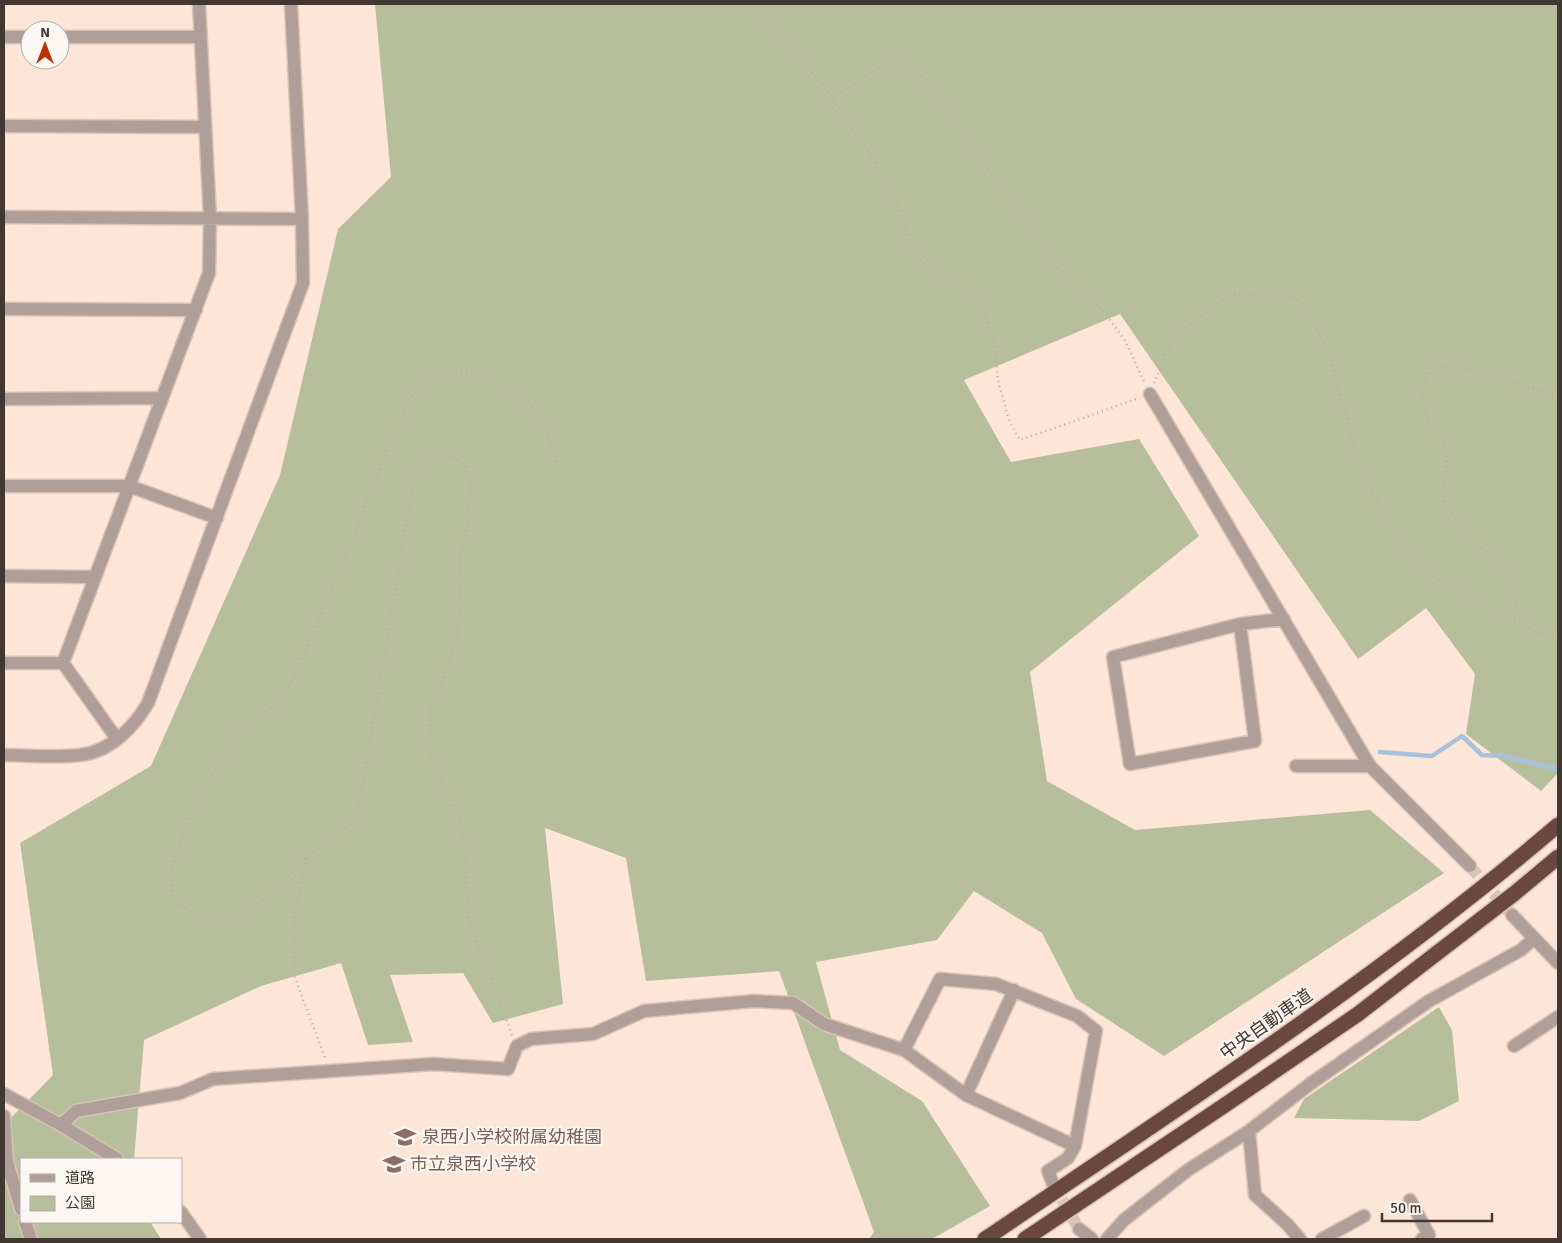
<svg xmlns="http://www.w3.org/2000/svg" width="1562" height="1243" viewBox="0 0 1562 1243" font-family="Signika,'Noto Sans JP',sans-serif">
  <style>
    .green { fill: #b7be9c }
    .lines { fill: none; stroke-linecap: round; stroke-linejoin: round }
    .stream { stroke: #a8c1de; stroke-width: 4.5 }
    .minor-tunnel { stroke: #d8c3b6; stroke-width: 12; stroke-dasharray: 12 6; stroke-linecap: butt }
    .minor-casing { stroke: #d8c3b6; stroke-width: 15 }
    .highway-casing { stroke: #d8c3b6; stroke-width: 18 }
    .path { stroke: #bdaa9e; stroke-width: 2.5; stroke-dasharray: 1 4; stroke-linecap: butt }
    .minor { stroke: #b09e99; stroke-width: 12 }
    .highway { stroke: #6a483f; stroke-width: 15 }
    .labels { text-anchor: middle; stroke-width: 4; stroke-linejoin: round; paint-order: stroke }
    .street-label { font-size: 18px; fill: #433831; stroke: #fdf7f3 }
    .education-label { font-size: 18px; fill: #785e54; stroke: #fdf7f3; text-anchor: start }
  </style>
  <rect width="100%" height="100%" fill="#fde6d7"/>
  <!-- green -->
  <path class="green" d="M375,4H1558V773L1541,791L1466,734L1475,674L1426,608L1358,659L1120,314L964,380L1011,462L1139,439L1199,536L1030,672L1047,781L1135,830L1370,810L1444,873L1164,1056L1076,999L1042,933L974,891L937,940L816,962L840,1050L922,1101L990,1206L932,1239H869L874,1232L779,971L646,981L626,858L545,828L563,1004L493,1023L463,973L390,975L413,1042L368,1045L341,963L261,986L144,1040L134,1159H21V1222H150L161,1239H4V1125L53,1075L20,843L151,766L280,475L338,229L391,177Z
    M1439,1007L1452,1030L1459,1101L1419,1121L1294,1118L1304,1099Z"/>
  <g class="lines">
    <!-- stream -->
    <path class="stream" d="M1380,752L1432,756L1462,736L1482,755L1503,756L1558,769"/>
    <!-- minor-tunnel -->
    <path class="minor-tunnel" d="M1470,866L1512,915
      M1053,1184L1079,1229"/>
    <!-- minor casing -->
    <g class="minor-casing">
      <path id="minor" d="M4,37H30
        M60,37H200
        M4,126L205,127
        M4,217L302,219
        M4,309L196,310
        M1150,394L1370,766L1470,866
        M4,399L162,398
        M4,486H129L217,518
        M4,576L95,577
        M1240,624L1255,741L1130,764L1113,657L1240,624L1284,619
        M4,663H63
        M63,663L209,273L210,218L199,4
        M63,663L117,739
        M4,755C27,755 58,758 80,755C110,752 134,727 148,703L303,283L302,219L291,4
        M1296,766H1370
        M1512,915L1558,963
        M1514,1046L1558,1017
        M904,1050L940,979L996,984L1077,1016L1096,1031L1075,1146L1068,1158L1048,1171L1053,1184
        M4,1094L61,1125L117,1159
        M966,1095L1014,990
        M4,1116L7,1162L21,1209
        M61,1125L76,1111L180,1093L213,1079L434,1064L508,1069L517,1046L531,1039L593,1034L644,1011L754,1001L793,1003L824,1024L904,1050L966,1095L1075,1146
        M1249,1131L1255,1195L1287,1224L1300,1239
        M1410,1200L1429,1235L1422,1239
        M181,1212L200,1239
        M25,1222L31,1239
        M1079,1229L1092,1239
        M1107,1239L1124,1220L1188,1170L1249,1131L1310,1084L1429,1001L1521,950L1533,939
        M1322,1239L1364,1216"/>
    </g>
    <!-- highway casing -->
    <g class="highway-casing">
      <path id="highway" d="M985,1239C1180,1107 1379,978 1558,825
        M1025,1239L1228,1103L1358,1014L1515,893L1558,857"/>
    </g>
    <!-- path -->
    <path class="path" d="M757,4L780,38L804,55L806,65L832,98L859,140L870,152L887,191L895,198L903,218L907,240L920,260L939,274L970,291L984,312L994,343L998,380L1009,421L1020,440L1137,399
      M1555,4L1558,20
      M832,98L899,55L923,77L1070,286L1101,308L1126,342L1145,384
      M1154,383L1173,338L1229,294L1296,297L1311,318L1329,352L1359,466L1373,494L1416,562L1426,572L1471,597L1508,617L1522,620
      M1558,394H1551L1466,368L1428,367C1421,385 1421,409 1431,426C1435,432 1442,438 1445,444C1452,462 1438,485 1445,500C1450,512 1459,526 1468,535C1481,549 1498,560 1507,576C1515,590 1517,616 1527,625C1534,633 1548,637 1558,636
      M307,858L294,919V975L325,1058
      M512,1035L468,920L463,826L435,768L429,749L431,709L458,637L461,551L468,520L471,489L465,466L453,456L438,455L420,464L414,479L364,778L356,811L349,825L308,857L262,902L235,919L197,916L181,905H178L172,891L171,868L194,808L237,731L279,703L294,677L355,533L387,449L409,401L427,377L436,373H475L504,387L531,405L546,433L561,470"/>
    <!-- minor -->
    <use href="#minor" class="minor"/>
    <!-- highway -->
    <use href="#highway" class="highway"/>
  </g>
  <!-- icons -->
  <defs>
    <g id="school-bare" transform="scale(1.725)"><path d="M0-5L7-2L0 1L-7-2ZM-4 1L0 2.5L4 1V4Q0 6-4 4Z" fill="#8d6e63" stroke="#fdf7f3" stroke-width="2.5" paint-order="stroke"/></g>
  </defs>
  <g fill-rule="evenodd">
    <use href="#school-bare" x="405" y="1137"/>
    <use href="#school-bare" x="394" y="1164"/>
  </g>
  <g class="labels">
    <!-- street labels -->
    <g class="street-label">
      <text transform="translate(1266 1024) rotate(-35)" y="6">中央自動車道</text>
    </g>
    <!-- education labels -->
    <g class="education-label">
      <text x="422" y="1143">泉西小学校附属幼稚園</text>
      <text x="410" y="1170">市立泉西小学校</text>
    </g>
  </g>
  <!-- border -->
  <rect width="1562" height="1243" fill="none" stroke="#433831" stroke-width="10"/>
  <!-- legend -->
  <rect x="20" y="1158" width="162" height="65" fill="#fdf7f3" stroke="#b3aba5"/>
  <rect x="30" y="1174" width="25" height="8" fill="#b09e99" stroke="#b3aba5"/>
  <text x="65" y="1183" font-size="15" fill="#433831">道路</text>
  <rect x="30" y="1196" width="25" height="15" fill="#b7be9c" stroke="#b3aba5"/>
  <text x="65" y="1208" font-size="15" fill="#433831">公園</text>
  <!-- north arrow -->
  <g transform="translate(45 45)"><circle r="24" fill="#fdf7f3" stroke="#b3aba5"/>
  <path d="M0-4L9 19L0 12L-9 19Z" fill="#ba3101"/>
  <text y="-8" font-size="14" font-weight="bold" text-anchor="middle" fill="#433831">N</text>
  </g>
  <!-- scale -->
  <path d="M1382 1213v8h110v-8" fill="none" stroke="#433831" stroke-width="2.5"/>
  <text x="1390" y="1213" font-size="15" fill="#433831" stroke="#fdf7f3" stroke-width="4" paint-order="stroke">50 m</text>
</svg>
